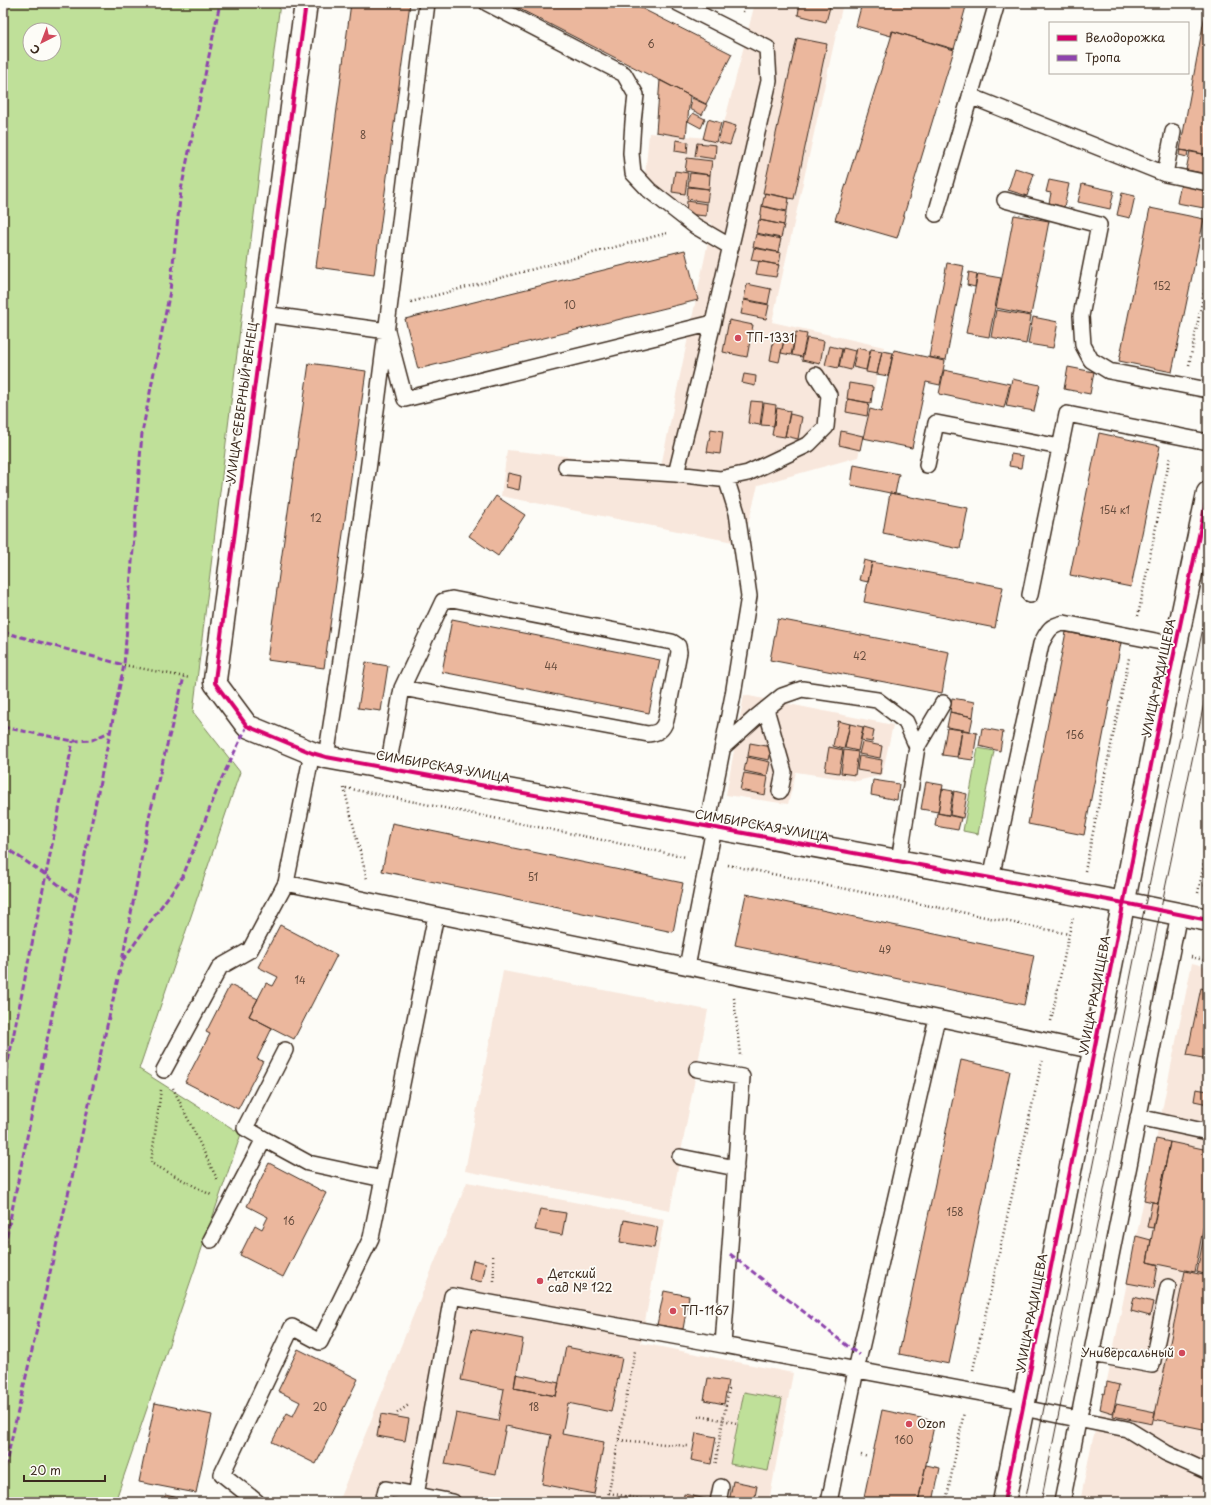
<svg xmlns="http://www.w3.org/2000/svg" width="1211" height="1505" viewBox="0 0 1211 1505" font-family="'Playpen Sans',sans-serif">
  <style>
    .built { fill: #f8e7dc }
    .green { fill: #bfe099; stroke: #7d855c; fill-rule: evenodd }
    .building { fill: #ebb79d; stroke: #3b2a1e }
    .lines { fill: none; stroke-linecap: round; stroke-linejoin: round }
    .service-casing { stroke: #3b2a1e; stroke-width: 18 }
    .minor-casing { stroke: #3b2a1e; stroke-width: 25 }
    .tertiary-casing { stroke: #3b2a1e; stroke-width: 25 }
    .path { stroke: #3b2a1e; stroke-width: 2.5; stroke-dasharray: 1 3; stroke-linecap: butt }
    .service { stroke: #fdfcf7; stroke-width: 15 }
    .minor { stroke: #fdfcf7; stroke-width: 22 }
    .tertiary { stroke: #fdfcf7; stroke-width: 22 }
    .tram { stroke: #3b2a1e; stroke-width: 1 }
    .quiet { stroke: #8e44ad; stroke-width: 3; stroke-dasharray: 6 3; stroke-linecap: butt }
    .cycleway-casing { stroke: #fdfcf7; stroke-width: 6 }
    .cycleway { stroke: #d6006c; stroke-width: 4 }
    .poi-dot { fill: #d1495b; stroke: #fdfcf7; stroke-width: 1.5 }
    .labels { text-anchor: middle; stroke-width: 3.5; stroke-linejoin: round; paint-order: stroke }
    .number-label { font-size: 10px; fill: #674d3e }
    .poi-label { font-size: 12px; fill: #3b2a1e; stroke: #fdfcf7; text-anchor: start }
    .street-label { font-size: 12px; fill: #3b2a1e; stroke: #fdfcf7 }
  </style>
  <rect width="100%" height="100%" fill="#fdfcf7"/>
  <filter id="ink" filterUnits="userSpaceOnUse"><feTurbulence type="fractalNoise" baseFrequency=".025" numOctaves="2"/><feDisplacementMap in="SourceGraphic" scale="8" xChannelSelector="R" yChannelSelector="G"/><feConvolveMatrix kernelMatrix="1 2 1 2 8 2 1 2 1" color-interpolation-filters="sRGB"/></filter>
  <g filter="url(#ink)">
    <!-- built -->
    <path class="built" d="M755,3H843L772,322L884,347L858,457L758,485L743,544L501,496L507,450L661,466L712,223L678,219L645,175L649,133L720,139Z
      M744,695L893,725L882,775L857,781L796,772L788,804L726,795Z
      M1192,963L1208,967V1502H1080L1092,1442L1101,1410Z
      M503,971L708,1010L670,1210L465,1171Z
      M467,1182L664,1219L641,1343L793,1373L769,1502H338Z"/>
    <!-- green -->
    <path class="green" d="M3,3H280L193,712L240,772L139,1069L241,1134L115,1502H3ZM30,30H54V54H30Z
      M978,748L994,751L978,834L963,831Z
      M744,1392L782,1399L768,1471L730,1464Z"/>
    <!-- building -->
    <path class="building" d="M351,3H410L374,275L316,267Z
      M508,3H631L732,54L706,104Z
      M800,3H831L826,22L798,15Z
      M862,3H967L954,49L892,31L891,36L856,26Z
      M1205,14H1208V155L1180,150Z
      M893,31L954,50L897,238L835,220Z
      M797,38L827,44L794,199L763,193Z
      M660,80L690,96L686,137L656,132Z
      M692,98L707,105L702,115L690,109Z
      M693,113L705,119L701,128L688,121Z
      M708,119L721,123L716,142L703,139Z
      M723,122L736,126L730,145L718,142Z
      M676,140L688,142L687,153L675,151Z
      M697,143L716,145L715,159L695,156Z
      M1180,150L1188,151L1187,157L1179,155Z
      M1190,151L1208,155V174L1186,170Z
      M687,158L712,161L710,175L685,171Z
      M1015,168L1034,174L1027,196L1008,190Z
      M675,171L688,173L685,194L672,192Z
      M690,173L710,175L709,189L688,186Z
      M1049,180L1069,184L1064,207L1049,203L1051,193L1046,192Z
      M1181,183L1208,189L1204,208L1177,203Z
      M1082,184L1114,191L1110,209L1078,202Z
      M688,187L709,189L707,202L687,199Z
      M765,193L789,198L787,211L762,206Z
      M1122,193L1135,196L1130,218L1117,215Z
      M687,201L707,204L706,216L686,214Z
      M762,206L786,212L784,225L760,220Z
      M1150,208L1204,219L1172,372L1119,361Z
      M1014,215L1049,221L1031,315L996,308Z
      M759,220L784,225L781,238L756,233Z
      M756,234L781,239L778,252L753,247Z
      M754,248L781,253L779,265L751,260Z
      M685,250L698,300L418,369L405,319Z
      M759,261L779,265L776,277L756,274Z
      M947,263L964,266L946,360L929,357Z
      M969,272L977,274L975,287L967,285Z
      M978,274L1001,278L989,337L966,333Z
      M747,284L771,289L768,304L744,299Z
      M744,300L769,305L766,319L741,314Z
      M996,310L1031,316L1026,344L991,337Z
      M1033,317L1058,322L1053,348L1028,344Z
      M729,320L753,325L747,357L723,352Z
      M796,332L807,334L802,357L792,355Z
      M786,333L795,336L791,355L781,353Z
      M774,337L784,340L779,362L770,360Z
      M807,338L824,341L820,364L802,360Z
      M830,346L842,349L838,368L825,365Z
      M843,348L855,351L851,370L839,367Z
      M857,348L870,351L866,370L853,367Z
      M871,349L882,351L877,374L866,372Z
      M894,350L945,361L940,385L926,382L912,448L863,438L870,409L881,412Z
      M882,351L893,353L888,376L877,374Z
      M309,363L366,371L324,668L267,660Z
      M1068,367L1094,372L1090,394L1064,389Z
      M944,370L1010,384L1004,408L939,394Z
      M744,374L756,376L755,386L742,383Z
      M1012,379L1040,385L1034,411L1006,406Z
      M849,383L873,387L871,403L847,399Z
      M848,399L869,403L867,416L846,412Z
      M751,401L763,402L760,425L748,423Z
      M764,403L776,405L774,426L761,425Z
      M777,408L790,411L785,437L772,435Z
      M790,414L802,417L798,439L785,436Z
      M711,429L723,431L720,454L707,452Z
      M841,431L863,436L860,450L839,445Z
      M1099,433L1160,446L1131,587L1070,575Z
      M1011,454L1023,456L1021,468L1009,466Z
      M854,465L899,474L895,494L851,485Z
      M508,473L521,476L519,490L506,487Z
      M890,493L968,508L960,549L883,533Z
      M496,496L525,515L498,556L469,536Z
      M864,560L872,562L868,582L859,580Z
      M872,562L1003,587L995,628L864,602Z
      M452,619L660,660L649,713L442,672Z
      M778,619L949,652L942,693L770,660Z
      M1066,632L1121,643L1084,835L1028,824Z
      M366,662L388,666L381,711L358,708Z
      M952,698L975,702L973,717L950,712Z
      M950,712L973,717L970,731L947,727Z
      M838,721L850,724L844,749L833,746Z
      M850,724L863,727L858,751L845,748Z
      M864,727L874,730L872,742L861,740Z
      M947,728L962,730L957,757L942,755Z
      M982,728L1003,732L1000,751L979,746Z
      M962,730L977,733L973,760L958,758Z
      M862,742L882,746L880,758L859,754Z
      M750,743L772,747L769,760L748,756Z
      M829,747L843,750L839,773L825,771Z
      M844,750L858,752L855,775L841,773Z
      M859,756L882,760L880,774L857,770Z
      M747,757L770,762L767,776L744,771Z
      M744,773L768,777L765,795L740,790Z
      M873,780L899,784L897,800L871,795Z
      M926,782L943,785L938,812L921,809Z
      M942,789L953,791L949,815L938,813Z
      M954,791L967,794L963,818L950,815Z
      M937,813L961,818L958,830L935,826Z
      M392,823L683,883L673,932L382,871Z
      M746,894L1034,955L1024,1005L735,945Z
      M280,925L337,955L294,1039L249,1016L266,983L273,986L278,977L258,967Z
      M230,985L258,999L249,1016L272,1028L257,1059L263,1061L238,1109L185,1082L210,1034L206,1032Z
      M1201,988L1208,990V1059L1187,1055Z
      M961,1060L1010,1071L949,1364L899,1354Z
      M1196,1089L1208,1091V1104L1194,1101Z
      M1156,1139L1170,1142L1158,1203L1144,1200Z
      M1170,1142L1208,1150V1218H1205L1195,1272L1147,1262Z
      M269,1163L326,1193L283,1277L240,1255L255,1225L262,1229L268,1217L247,1206Z
      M1152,1202L1158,1203L1153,1228L1147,1227Z
      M540,1209L566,1213L562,1235L535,1230Z
      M624,1220L658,1227L654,1248L620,1242Z
      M1206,1225L1208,1226V1275L1197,1272Z
      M1136,1236L1151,1240L1147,1262L1158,1265L1154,1288L1127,1283Z
      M473,1260L486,1263L482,1282L469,1279Z
      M1185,1271L1208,1276V1430L1154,1419Z
      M664,1291L689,1296L683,1329L657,1325Z
      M1134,1297L1153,1302L1150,1316L1131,1311Z
      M472,1329L523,1339L514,1388L556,1396L566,1347L622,1358L611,1412L568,1403L562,1434L604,1442L594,1494L542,1484L551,1435L506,1426L496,1474L445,1464L456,1413L498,1421L504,1389L461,1380Z
      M298,1349L358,1379L316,1464L272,1442L287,1413L293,1416L300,1402L278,1391Z
      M516,1374L559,1383L556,1396L514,1388Z
      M708,1378L728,1381L724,1404L704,1400Z
      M1107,1382L1119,1385L1113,1413L1100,1409L1103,1393L1105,1394Z
      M155,1403L212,1415L196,1493L139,1482Z
      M1116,1404L1155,1412L1152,1424L1113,1416Z
      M882,1410L935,1421L918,1502H863Z
      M381,1414L409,1419L405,1441L377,1436Z
      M696,1433L716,1437L711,1464L691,1460Z
      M926,1465L940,1468L933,1502H918Z
      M733,1481L757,1486L754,1502H729Z
      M684,1494L706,1499L705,1502H683Z
      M165,1495L198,1502H164Z"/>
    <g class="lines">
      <!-- service casing -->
      <g class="service-casing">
        <path id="service" d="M487,3L624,74L636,95L633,122L631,153L633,173L649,190L695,226L731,247
          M970,96L1165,174L1208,183
          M1165,174L1173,132
          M1005,200L1099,225L1081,316L1083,345L1091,360L1109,371L1208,390
          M936,214L997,3
          M264,314L387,331L405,399L713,323
          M927,465L936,423L1060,447
          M566,467L676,474L713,323L769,81L767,48L678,3
          M676,474L720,479L748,473L809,444L826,427L829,395L816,375
          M1030,595L1067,414L1208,442
          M766,709L784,772L780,791
          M723,747L755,718L782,696L802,689L877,700L906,722L917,747L899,861
          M917,747L943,703
          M326,757C366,507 396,255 427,3
          M388,767L402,688L443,601L452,599L672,642L678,646L679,652L666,720C663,730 658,733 648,734L402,688
          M707,826L733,695L749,596L737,513L726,478
          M991,878L1041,644C1048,631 1049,626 1064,623L1176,645
          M286,883L436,915L937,1018
          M687,967L714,828
          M697,1069L742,1077L723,1345L1024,1401
          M164,1070L220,967L250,950L286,883L312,753
          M1138,1117L1208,1132
          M264,1139L245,1128L285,1050
          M680,1157L736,1168
          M211,1240L264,1139L308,1163L383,1179
          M1092,1354L1152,1365L1168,1287
          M1023,1408L1127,1429L1166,1453L1208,1472
          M416,1495L452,1296L723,1345
          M257,1502L222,1474L292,1327L320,1342L371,1238L436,915
          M383,1502L386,1489L453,1502
          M718,1502L721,1487
          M829,1502L856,1370L937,1018L1094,1051
          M1062,1502L1179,914"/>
      </g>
      <!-- minor casing -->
      <g class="minor-casing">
        <path id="minor" d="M306,3L215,680V683L247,726L312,753L326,757L991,878L1124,903L1208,920"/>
      </g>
      <!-- tertiary casing -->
      <g class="tertiary-casing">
        <path id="tertiary" d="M1004,1502L1160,720L1208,493"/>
      </g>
      <!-- path -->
      <path class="path" d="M743,12L745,3
        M411,302L667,233
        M1189,365L1208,273
        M1138,616L1170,457
        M124,665L190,678
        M344,788L367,879
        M346,788L686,857
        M728,865L1069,934
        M1085,871L1129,658
        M1200,884L1208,886
        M1198,893L1208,844
        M1191,957L1208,961
        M734,998L740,1055
        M1051,1021L1069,934L1073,918
        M173,1088L218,1181
        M161,1090L151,1163L211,1195
        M493,1256L494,1281
        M973,1370L1042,1061
        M729,1389L723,1420L736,1423
        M397,1413L410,1404
        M698,1416L723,1420L715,1466
        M619,1440L688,1446
        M861,1455L868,1457
        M609,1493L656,1502
        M607,1502L635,1351
        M946,1502L964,1412"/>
      <!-- service -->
      <use href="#service" class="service"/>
      <!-- minor -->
      <use href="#minor" class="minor"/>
      <!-- tertiary -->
      <use href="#tertiary" class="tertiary"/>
      <!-- tram -->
      <path class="tram" d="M1025,1502L1145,905L1208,604
        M1041,1502L1161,908L1208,684"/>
      <!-- quiet -->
      <path class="quiet" d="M3,632L124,665
        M3,727L73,741L92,740L109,732
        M3,846L46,875L76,898
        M123,960L183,876L221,780L247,726
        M3,1087L73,741
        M3,1254L124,665L142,433L170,291L181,190L220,3
        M730,1254L859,1355
        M3,1476L122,961L150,813L184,677"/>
      <!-- cycleway casing -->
      <g class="cycleway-casing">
        <path id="cycleway" d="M306,3L215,680V683L247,726L312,753L326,757L991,878L1124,903L1208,920
          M1004,1502L1160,720L1208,493"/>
      </g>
      <!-- cycleway -->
      <use href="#cycleway" class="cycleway"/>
    </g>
  </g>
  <!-- markers -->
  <g class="poi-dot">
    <circle cx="738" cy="338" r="4"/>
    <circle cx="540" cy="1281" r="4"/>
    <circle cx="673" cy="1311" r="4"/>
    <circle cx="1182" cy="1353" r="4"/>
    <circle cx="909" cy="1424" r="4"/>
  </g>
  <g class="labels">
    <!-- number labels -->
    <g class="number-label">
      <text x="651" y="48">6</text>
      <text x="363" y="139">8</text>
      <text x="1162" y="290">152</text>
      <text x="570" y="309">10</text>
      <text x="1115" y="514">154 к1</text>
      <text x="316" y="522">12</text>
      <text x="860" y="660">42</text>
      <text x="551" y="670">44</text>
      <text x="1075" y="739">156</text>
      <text x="533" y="881">51</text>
      <text x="885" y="954">49</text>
      <text x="300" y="984">14</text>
      <text x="955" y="1216">158</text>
      <text x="289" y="1225">16</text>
      <text x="320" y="1411">20</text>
      <text x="534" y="1411">18</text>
      <text x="904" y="1444">160</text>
    </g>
    <!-- poi labels -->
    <g class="poi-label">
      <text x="746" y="342">ТП-1331</text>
      <text x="548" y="1278">Детский<tspan x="548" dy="14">сад № 122</tspan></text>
      <text x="681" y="1315">ТП-1167</text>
      <text x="1174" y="1357" text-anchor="end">Универсальный</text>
      <text x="917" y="1428">Ozon</text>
    </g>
    <!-- street labels -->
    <g class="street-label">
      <text transform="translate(242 403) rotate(-82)" y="4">УЛИЦА СЕВЕРНЫЙ ВЕНЕЦ</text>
      <text transform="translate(1159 678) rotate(-78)" y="4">УЛИЦА РАДИЩЕВА</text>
      <text transform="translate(443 767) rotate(10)" y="4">СИМБИРСКАЯ УЛИЦА</text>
      <text transform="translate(762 826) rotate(10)" y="4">СИМБИРСКАЯ УЛИЦА</text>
      <text transform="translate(1095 995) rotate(-79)" y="4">УЛИЦА РАДИЩЕВА</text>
      <text transform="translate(1032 1313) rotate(-79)" y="4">УЛИЦА РАДИЩЕВА</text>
    </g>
  </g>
  <!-- margin -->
  <rect width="1211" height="1505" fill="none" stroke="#fdfcf7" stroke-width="16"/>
  <rect x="8" y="8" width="1195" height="1489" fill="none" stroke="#3b2a1e" stroke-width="1.5" filter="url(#ink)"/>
  <!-- legend -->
  <rect x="1049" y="22" width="140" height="52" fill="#fdfcf7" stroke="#afa8a0"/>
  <rect x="1057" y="35" width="20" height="6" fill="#d6006c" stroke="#afa8a0"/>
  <text x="1085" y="42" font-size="12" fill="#3b2a1e">Велодорожка</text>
  <rect x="1057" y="55" width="20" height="6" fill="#8e44ad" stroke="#afa8a0"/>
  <text x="1085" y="62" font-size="12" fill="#3b2a1e">Тропа</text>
  <!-- north arrow -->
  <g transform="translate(42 42) rotate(222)"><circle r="19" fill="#fdfcf7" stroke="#afa8a0"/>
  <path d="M0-3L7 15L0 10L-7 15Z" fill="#d1495b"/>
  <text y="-6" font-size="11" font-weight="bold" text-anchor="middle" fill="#3b2a1e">С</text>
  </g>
  <!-- scale -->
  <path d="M24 1475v6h81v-6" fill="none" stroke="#3b2a1e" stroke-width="2"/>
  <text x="30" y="1475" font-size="12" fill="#3b2a1e" stroke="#fdfcf7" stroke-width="3" paint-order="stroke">20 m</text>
</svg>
